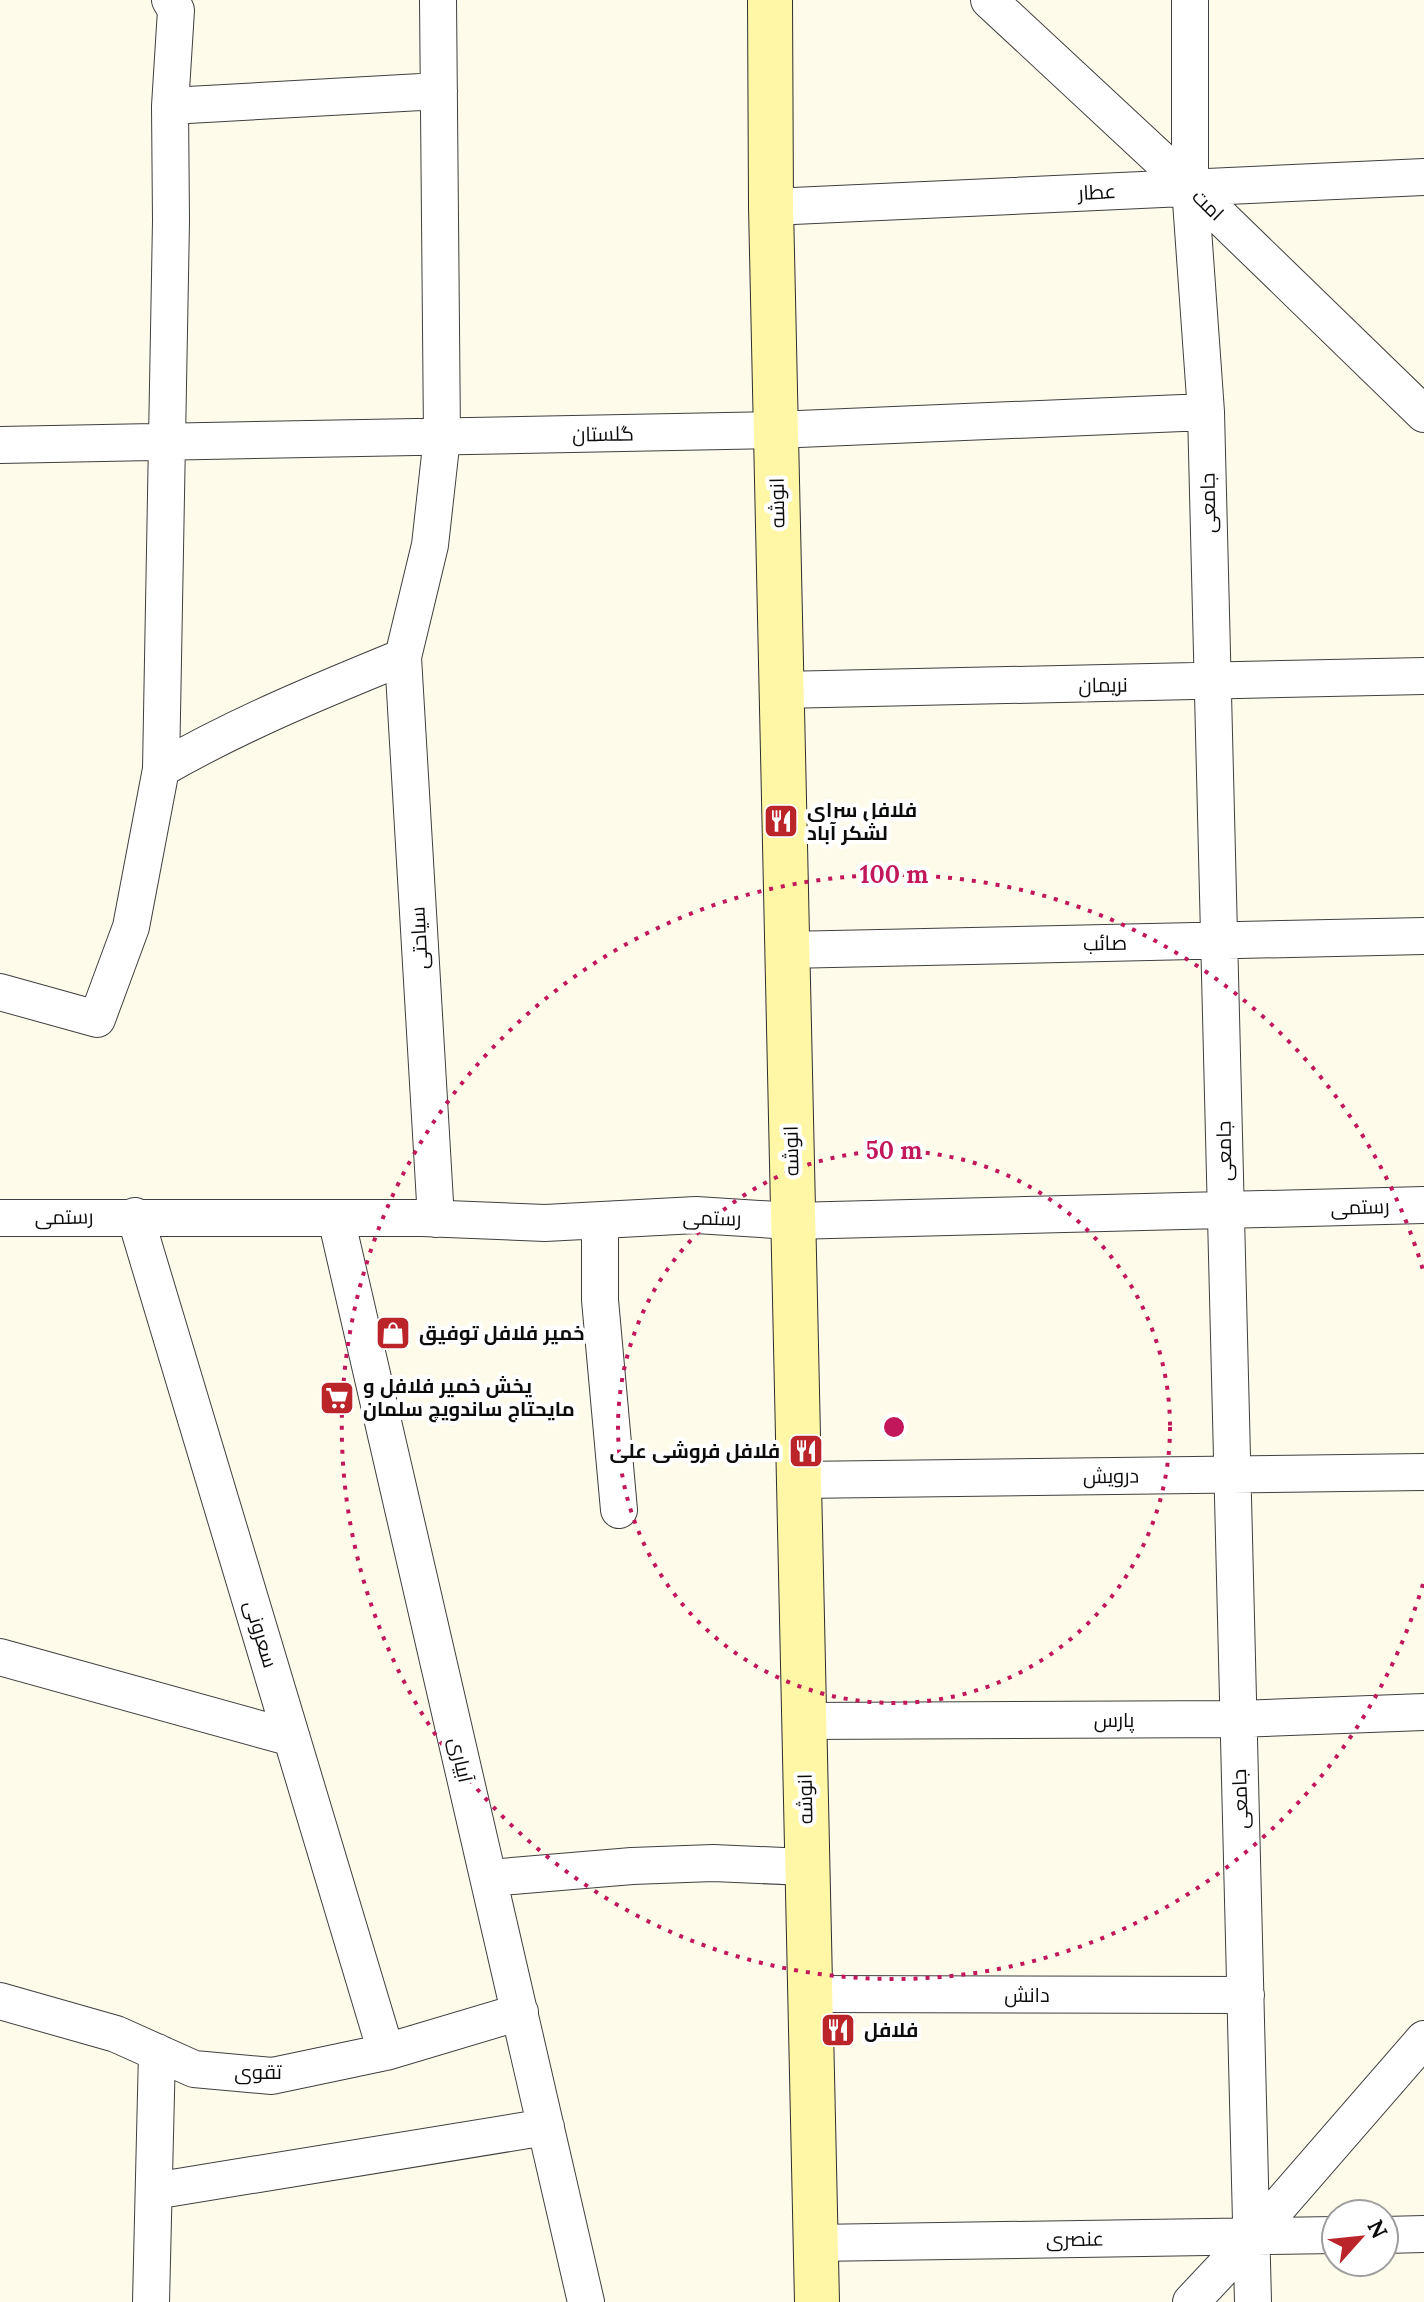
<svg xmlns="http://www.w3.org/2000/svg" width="1424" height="2302" viewBox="0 0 1424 2302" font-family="Lora,Cairo,serif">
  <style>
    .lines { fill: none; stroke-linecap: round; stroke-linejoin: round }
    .street-casing { stroke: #3f3f3f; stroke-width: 38 }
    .secondary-casing { stroke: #2e2e2e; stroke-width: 46 }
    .street { stroke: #fff; stroke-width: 36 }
    .secondary { stroke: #fff7a6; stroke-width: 44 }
    .ring { fill: none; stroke: #c2185b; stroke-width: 4; stroke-dasharray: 4 8 }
    .labels { text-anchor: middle; stroke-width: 8; stroke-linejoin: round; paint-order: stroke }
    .street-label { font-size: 20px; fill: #0c0c0c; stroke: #fff }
    .poi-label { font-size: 20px; font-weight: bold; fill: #0c0c0c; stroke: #fff; text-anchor: start }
    .centre { fill: #c2185b; stroke: #fff; stroke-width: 4 }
    .ring-label { font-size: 24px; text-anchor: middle; font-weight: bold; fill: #c2185b; stroke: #fff; stroke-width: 8; stroke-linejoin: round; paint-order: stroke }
  </style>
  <rect width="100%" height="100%" fill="#fffbeb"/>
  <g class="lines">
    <!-- street casing -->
    <g class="street-casing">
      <path id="street" d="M989,0L1190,187L1424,414
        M1190,0V187L1206,412L1253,2302
        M170,106L439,91
        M771,207L1424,177
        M0,445L775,430L1206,412
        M403,657L436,1219
        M781,690L1424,676
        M161,769C239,724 320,691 403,657L430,545L442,437L438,0
        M786,950L1424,936
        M0,992L97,1019L131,927L161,769L171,221L170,106L176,10L170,0
        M135,1216L386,2052
        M0,1218H422L545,1223L696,1215L792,1221L1424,1205
        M336,1218L586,2302
        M600,1221V1300L619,1510
        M798,1480L1424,1472
        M0,1657L292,1738
        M803,1721L1238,1719L1424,1712
        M489,1878L632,1866L713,1863L806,1867
        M809,1994L1246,1995
        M0,2001L116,2034L194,2069L272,2076L386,2052L520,2012
        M154,2191L546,2127
        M1384,2235L1424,2234
        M814,2243L1336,2235
        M151,2302L157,2052
        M1191,2302L1252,2237L1424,2039"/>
    </g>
    <!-- secondary casing -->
    <g class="secondary-casing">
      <path id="secondary" d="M770,0L771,207L817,2302"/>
    </g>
    <!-- street -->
    <use href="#street" class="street"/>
    <!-- secondary -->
    <use href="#secondary" class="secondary"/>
  </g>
  <!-- distance rings -->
  <g class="ring">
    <circle cx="894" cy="1427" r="276"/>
    <path d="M1423 1584A552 552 0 1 1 1423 1270"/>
  </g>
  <!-- icons -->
  <defs>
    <g id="restaurant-square" transform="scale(1.8)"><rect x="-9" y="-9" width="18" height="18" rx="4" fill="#bb2529" stroke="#fff"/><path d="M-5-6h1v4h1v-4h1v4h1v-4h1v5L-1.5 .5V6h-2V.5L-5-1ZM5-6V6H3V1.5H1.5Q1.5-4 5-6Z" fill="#fff"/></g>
    <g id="shop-square" transform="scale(1.8)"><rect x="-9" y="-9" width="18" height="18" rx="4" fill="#bb2529" stroke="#fff"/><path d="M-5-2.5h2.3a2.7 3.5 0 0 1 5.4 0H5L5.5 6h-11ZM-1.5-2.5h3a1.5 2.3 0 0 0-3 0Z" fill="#fff"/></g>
    <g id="supermarket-square" transform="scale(1.8)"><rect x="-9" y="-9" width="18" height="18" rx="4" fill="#bb2529" stroke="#fff"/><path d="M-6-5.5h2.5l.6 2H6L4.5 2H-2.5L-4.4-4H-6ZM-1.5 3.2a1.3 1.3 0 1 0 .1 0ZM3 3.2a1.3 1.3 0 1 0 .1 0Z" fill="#fff"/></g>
  </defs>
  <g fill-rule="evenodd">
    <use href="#restaurant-square" x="781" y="821"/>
    <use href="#shop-square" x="393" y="1333"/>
    <use href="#supermarket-square" x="337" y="1398"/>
    <use href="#restaurant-square" x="806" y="1451"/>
    <use href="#restaurant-square" x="838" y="2030"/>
  </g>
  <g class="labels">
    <!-- street labels -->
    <g class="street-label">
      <text transform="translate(1097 192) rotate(-3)" y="7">عطار</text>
      <text transform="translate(1208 205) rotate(44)" y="7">امت</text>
      <text transform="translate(603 434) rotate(-1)" y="7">گلستان</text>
      <text transform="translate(777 503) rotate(-91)" y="7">انوشه</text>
      <text transform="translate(1208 503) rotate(-91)" y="7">جامعی</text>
      <text transform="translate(1103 685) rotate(-1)" y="7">نریمان</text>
      <text transform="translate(419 938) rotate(-93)" y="7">سیاحتی</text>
      <text transform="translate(1105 943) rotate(-1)" y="7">صائب</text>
      <text transform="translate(791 1151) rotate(-91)" y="7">انوشه</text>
      <text transform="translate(1224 1151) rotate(-91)" y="7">جامعی</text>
      <text transform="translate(1360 1207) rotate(-2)" y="7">رستمی</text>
      <text transform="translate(64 1217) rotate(-1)" y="7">رستمی</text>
      <text transform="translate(712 1218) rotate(1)" y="7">رستمی</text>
      <text transform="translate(1111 1476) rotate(-1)" y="7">درویش</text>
      <text transform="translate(261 1634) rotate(73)" y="7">سعرونی</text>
      <text x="1114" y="1727">پارس</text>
      <text transform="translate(461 1760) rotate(77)" y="7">آبیاری</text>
      <text transform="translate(805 1799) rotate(-91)" y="7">انوشه</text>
      <text transform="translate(1240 1799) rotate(-92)" y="7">جامعی</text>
      <text x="1027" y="2002">دانش</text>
      <text x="258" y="2079">تقوی</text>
      <text transform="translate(1075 2239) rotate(-1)" y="7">عنصری</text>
    </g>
    <!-- poi labels -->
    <g class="poi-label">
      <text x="807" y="817">فلافل سرای<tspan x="807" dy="23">لشکر آباد</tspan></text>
      <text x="419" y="1340">خمیر فلافل توفیق</text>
      <text x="363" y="1393">پخش خمیر فلافل و<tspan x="363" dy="23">مایحتاج ساندویچ سلمان</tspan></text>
      <text x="780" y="1458" text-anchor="end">فلافل فروشی علی</text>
      <text x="864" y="2037">فلافل</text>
    </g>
  </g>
  <circle cx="894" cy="1427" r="12" class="centre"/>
  <g class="ring-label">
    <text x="894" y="883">100 m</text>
    <text x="894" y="1159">50 m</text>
  </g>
  <!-- north arrow -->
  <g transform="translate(1360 2238) rotate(63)"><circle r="38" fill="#ffffff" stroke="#9e9e9e" stroke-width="2"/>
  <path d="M0-6L14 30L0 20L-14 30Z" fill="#bb2529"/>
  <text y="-12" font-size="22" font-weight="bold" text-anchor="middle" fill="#0c0c0c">N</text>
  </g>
</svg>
